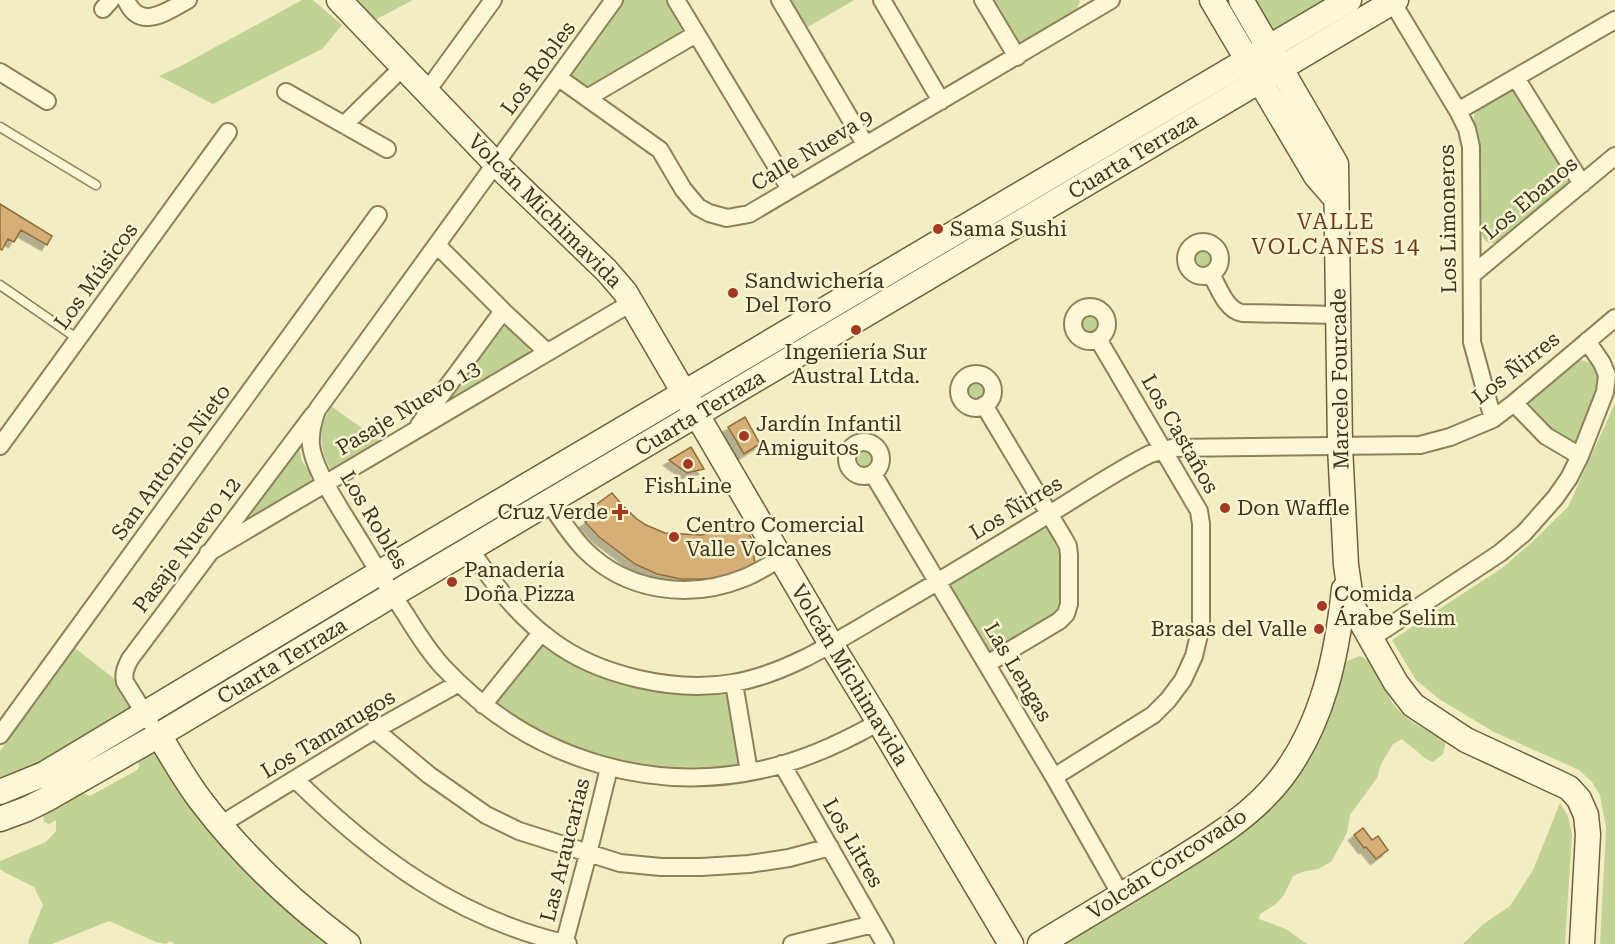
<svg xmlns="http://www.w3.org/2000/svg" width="1615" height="944" viewBox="0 0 1615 944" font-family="'Roboto Serif',serif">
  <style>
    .green { fill: #c0d395 }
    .building { fill: #d5af74; stroke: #916d3a; stroke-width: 1.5; filter: url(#shadow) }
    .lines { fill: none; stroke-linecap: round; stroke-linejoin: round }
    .lane-casing { stroke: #8f8057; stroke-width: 11 }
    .street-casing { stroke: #8f8057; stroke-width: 20 }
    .secondary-casing { stroke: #71603a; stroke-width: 27 }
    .lane { stroke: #fcf8d7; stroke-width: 8 }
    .street { stroke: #fcf8d7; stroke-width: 16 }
    .secondary { stroke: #fcf8d7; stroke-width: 24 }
    .poi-dot { fill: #a53820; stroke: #f9f5d3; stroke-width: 2 }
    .labels { text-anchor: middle; stroke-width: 5; stroke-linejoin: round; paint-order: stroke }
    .street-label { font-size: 21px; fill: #3e331d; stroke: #f9f5d3 }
    .poi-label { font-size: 21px; fill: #3e331d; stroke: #f9f5d3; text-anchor: start }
    .neighbourhood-label { font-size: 22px; letter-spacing: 1.5px; fill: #6f3a17; stroke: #f9f5d3 }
  </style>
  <defs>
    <filter id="shadow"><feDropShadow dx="-5.5" dy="5.5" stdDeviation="0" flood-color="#0004"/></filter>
  </defs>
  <rect width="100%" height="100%" fill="#f3edc3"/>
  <!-- green -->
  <path class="green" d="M302,0H313L342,25L322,49L213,104L159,76L179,67Z
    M352,0H413L373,21Z
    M624,0H671L690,33L590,92L574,80L572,76L573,70Z
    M786,0H854L803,30Z
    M988,0H1079L1080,2L1076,11L1016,47Z
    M1248,0H1334L1273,34Z
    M1512,84L1571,178L1567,186L1503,239C1495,244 1486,246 1482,235L1479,146L1474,128V116L1476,110Z
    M1192 259a11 11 0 1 1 22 0a11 11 0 1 1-22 0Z
    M1079 324a11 11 0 1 1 22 0a11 11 0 1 1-22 0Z
    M505,327H508L528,347L530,353L453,399L452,396L497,333Z
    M1578,360C1590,361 1596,366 1600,377L1575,445L1559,439L1526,407V401L1570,364Z
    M965 391a11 11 0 1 1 22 0a11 11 0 1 1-22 0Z
    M1615,403V944H1600L1606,828L1600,795L1592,782L1579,770L1494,732L1439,699L1416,680L1392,640L1502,568L1532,542L1568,507Z
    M331,406L384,444L333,474C319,449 317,431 331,406Z
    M852 459a12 12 0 1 1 24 0a12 12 0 1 1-24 0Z
    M299,447L302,461L311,474L312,482L306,486L255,516L251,515L252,508Z
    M1044,525H1048L1062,548L1061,612L991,656L949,590L952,582Z
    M378,587V592L159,721L158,718Z
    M545,642L580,663L727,688L742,762L736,765C647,773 569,757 495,704V695L536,645Z
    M75,648L117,681C118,693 126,703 133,712L44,765L0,783V751Z
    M1360,656C1381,664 1382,690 1395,706C1407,722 1428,731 1446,741L1443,754L1433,762L1426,759L1402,739L1393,744L1381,764L1377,778L1350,815L1347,833L1331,862L1318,869L1302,872L1293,876L1284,895L1276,904L1260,914L1259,919L1286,929L1307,944H1052L1253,821L1343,666L1349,660Z
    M153,749L336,944H175L170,941L166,944L156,942L109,921L52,944H29L28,942L43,905L34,887L4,872L0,869V861L46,842L56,831V820L49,824L44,822L43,813L77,791L90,796L137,770L139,767L138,759Z
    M1560,803L1568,816L1572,835L1565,944H1463L1482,925L1510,906L1533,870Z"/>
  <!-- building -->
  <path class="building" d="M0,204L52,236L47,245L21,230L14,242L8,239L2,250L0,249Z
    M745,417L760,444L744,454L728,427Z
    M691,447L704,469L687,473L669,460Z
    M612,493L623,506L637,519L646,525L665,533L701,535L721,530L741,521L760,553L754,556L755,564L732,574L708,579H681L657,574L635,564L599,537L585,522L593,517L590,509Z
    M1363,828L1372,840L1378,836L1388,850L1376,859L1366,847L1364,848L1354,835Z"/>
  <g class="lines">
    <!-- lane casing -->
    <g class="lane-casing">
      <path id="lane" d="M0,127L96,185
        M0,285L78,339"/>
    </g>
    <!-- street casing -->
    <g class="street-casing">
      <path id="street" d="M126,0C140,32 167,11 188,0
        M614,0L317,410C313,421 310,433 311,445C314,473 348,520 363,546C377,569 391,593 406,615C417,633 429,652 443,667C531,761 659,800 784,764C818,754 849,739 879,722
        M676,0L790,189
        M780,0L865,144
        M882,0L941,101
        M983,0L1017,57
        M1391,0L1458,111L1467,129L1471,147L1472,342L1493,419
        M103,9L111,0
        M0,72L47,101
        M559,78L660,150L683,189L698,207L709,213L727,218L749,214L1111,0
        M1516,78L1582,184
        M427,91L493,0
        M286,92L387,149
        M587,98L696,34
        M1458,111L1615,20
        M344,125L404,66
        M1186 259a17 17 0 1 1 34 0a17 17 0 1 1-34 0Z
        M437,245L503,311L547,352
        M1211,274C1219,288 1226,310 1242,313L1338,315
        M1473,274L1615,156
        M1073 324a17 17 0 1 1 34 0a17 17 0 1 1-34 0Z
        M959 391a17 17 0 1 1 34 0a17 17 0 1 1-34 0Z
        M1514,403L1546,436L1580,456
        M984,405L1063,537L1068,546L1069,555V604L1066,614L1059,621L987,664
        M419,425L503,311
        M847 459a17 17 0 1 1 34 0a17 17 0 1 1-34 0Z
        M0,446L228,132
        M873,474L1054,777L1121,895
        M549,502C560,518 571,536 585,550C627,592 690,600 744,578C757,573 769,565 781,558
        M470,549C493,583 517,615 551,640C598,676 675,693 733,683C786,674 835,642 881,615C940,581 998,545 1056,510C1087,491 1118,470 1150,454L1172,448L1420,445L1450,437L1493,419L1514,403L1615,318
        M208,553L631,303
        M1370,639L1500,553L1524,533L1555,498L1569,478L1580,456L1605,392L1607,375L1602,363L1587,341
        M734,683L749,772
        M483,705L541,633
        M150,722L125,682C123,673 126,667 130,659L313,415
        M375,730L429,775L486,815L519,831L620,863L661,867H701L749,864L789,858L830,847
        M0,735L378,215
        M782,764L885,944
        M1054,777L1153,715L1168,700L1183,680L1194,656L1201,626V524L1199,511L1098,339
        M295,779C374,857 458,919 568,944
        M220,825L375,730L459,683
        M564,944L588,854L609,768
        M792,944L873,924"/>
    </g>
    <!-- secondary casing -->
    <g class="secondary-casing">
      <path id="secondary" d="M339,0L496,164L606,270L625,292L831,644L879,722L1011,944
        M1212,0L1316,176L1336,199
        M1241,0L1336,164L1340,446L1346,565L1351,599L1354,609L1396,683L1413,705L1466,740L1563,785L1569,788L1579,799L1586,815L1587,825L1588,834L1582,944
        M159,735C172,757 185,780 201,801C242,855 293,903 348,944
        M0,792L44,774L379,573L1349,0
        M0,819L27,809L45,800L159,735L392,595L1396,0
        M1040,944C1080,920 1121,895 1161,871C1204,844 1251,818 1282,777C1323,723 1337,655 1344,589"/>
    </g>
    <!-- lane -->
    <use href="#lane" class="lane"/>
    <!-- street -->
    <use href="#street" class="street"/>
    <!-- secondary -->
    <use href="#secondary" class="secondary"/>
  </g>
  <!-- markers -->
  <g class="poi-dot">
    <circle cx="938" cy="229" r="6"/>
    <circle cx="733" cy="293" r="6"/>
    <circle cx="856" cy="330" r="6"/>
    <circle cx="744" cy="436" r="6"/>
    <circle cx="688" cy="464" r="6"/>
    <circle cx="1225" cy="508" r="6"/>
    <path d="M617 503h6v6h6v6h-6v6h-6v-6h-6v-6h6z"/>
    <circle cx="674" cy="537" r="6"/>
    <circle cx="452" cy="582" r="6"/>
    <circle cx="1322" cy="606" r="6"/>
    <circle cx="1319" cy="629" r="6"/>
  </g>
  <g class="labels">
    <!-- street labels -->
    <g class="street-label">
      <text transform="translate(538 68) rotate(-54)" y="7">Los Robles</text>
      <text transform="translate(812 150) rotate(-31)" y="7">Calle Nueva 9</text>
      <text transform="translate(1133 156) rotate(-31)" y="7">Cuarta Terraza</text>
      <text transform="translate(1530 198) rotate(-40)" y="7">Los Ebanos</text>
      <text transform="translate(545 211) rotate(45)" y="7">Volcán Michimavida</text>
      <text transform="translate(1448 219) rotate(-91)" y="7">Los Limoneros</text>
      <text transform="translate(96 276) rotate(-54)" y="7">Los Músicos</text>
      <text transform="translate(1516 368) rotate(-38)" y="7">Los Ñirres</text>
      <text transform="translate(1340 379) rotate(-91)" y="7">Marcelo Fourcade</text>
      <text transform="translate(408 408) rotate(-31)" y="7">Pasaje Nuevo 13</text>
      <text transform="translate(700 413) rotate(-31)" y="7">Cuarta Terraza</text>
      <text transform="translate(1180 434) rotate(60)" y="7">Los Castaños</text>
      <text transform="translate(171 462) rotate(-54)" y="7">San Antonio Nieto</text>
      <text transform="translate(1016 508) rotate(-31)" y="7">Los Ñirres</text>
      <text transform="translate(374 520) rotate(59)" y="7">Los Robles</text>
      <text transform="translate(187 545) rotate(-53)" y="7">Pasaje Nuevo 12</text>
      <text transform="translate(282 661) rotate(-31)" y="7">Cuarta Terraza</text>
      <text transform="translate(1018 672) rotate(59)" y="7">Las Lengas</text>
      <text transform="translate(850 675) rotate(59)" y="7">Volcán Michimavida</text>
      <text transform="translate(328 734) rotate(-31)" y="7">Los Tamarugos</text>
      <text transform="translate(853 843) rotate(60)" y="7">Los Litres</text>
      <text transform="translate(565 850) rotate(-76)" y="7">Las Araucarias</text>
      <text transform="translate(1167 864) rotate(-33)" y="7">Volcán Corcovado</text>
    </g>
    <!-- poi labels -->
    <g class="poi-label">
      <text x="950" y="236">Sama Sushi</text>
      <text x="745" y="288">Sandwichería<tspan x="745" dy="24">Del Toro</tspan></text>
      <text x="856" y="359" text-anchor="middle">Ingeniería Sur<tspan x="856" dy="24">Austral Ltda.</tspan></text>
      <text x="756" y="431">Jardín Infantil<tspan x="756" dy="24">Amiguitos</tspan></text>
      <text x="688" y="493" text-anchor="middle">FishLine</text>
      <text x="1237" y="515">Don Waffle</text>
      <text x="608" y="519" text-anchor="end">Cruz Verde</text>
      <text x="686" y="532">Centro Comercial<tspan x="686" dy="24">Valle Volcanes</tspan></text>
      <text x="464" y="577">Panadería<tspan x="464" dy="24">Doña Pizza</tspan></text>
      <text x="1334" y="601">Comida<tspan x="1334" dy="24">Árabe Selim</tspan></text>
      <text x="1307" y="636" text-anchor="end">Brasas del Valle</text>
    </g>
    <!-- neighbourhood labels -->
    <g class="neighbourhood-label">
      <text x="1336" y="229">VALLE<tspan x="1336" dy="25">VOLCANES 14</tspan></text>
    </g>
  </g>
</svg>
